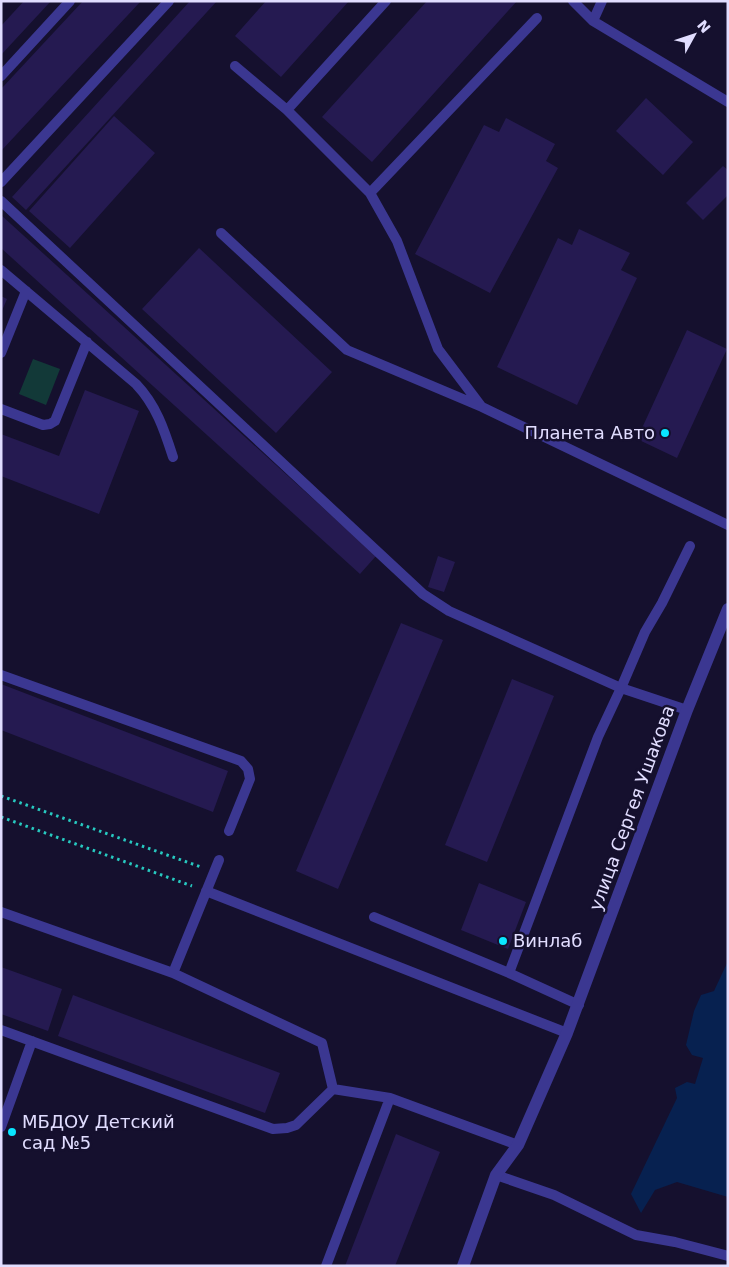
<svg xmlns="http://www.w3.org/2000/svg" width="729" height="1267" viewBox="0 0 729 1267" font-family="'DejaVu Sans',sans-serif">
  <style>
    .green { fill: #123938 }
    .water { fill: #072150 }
    .building { fill: #251a51 }
    .lines { fill: none; stroke-linecap: round; stroke-linejoin: round }
    .path { stroke: #27c9c0; stroke-width: 3; stroke-dasharray: 2.5 4; stroke-linecap: butt }
    .service { stroke: #3b3791; stroke-width: 10 }
    .minor { stroke: #3b3791; stroke-width: 12 }
    .poi-dot { fill: #09e6ff; stroke: #15102e; stroke-width: 2 }
    .labels { text-anchor: middle; stroke-width: 5; stroke-linejoin: round; paint-order: stroke }
    .poi-label { font-size: 18px; fill: #e1ddff; stroke: #15102e; text-anchor: start }
    .street-label { font-size: 18px; fill: #e1ddff; stroke: #15102e }
  </style>
  <rect width="100%" height="100%" fill="#15102e"/>
  <!-- green -->
  <path class="green" d="M33,359L60,369L46,405L19,394Z"/>
  <!-- water -->
  <path class="water" d="M728,961V1197L677,1182L655,1190L641,1213L631,1194L677,1098L675,1088L687,1082L695,1084L703,1058L692,1055L686,1045L694,1011L701,995L714,991Z"/>
  <!-- building -->
  <path class="building" d="M24,1H51L1,55V26Z
    M83,1H141L1,151V89Z
    M190,1H217L26,210L12,197Z
    M266,1H349L281,77L235,36Z
    M427,1H517L372,162L322,117Z
    M646,98L693,142L663,175L616,131Z
    M114,116L155,153L70,248L29,211Z
    M506,118L555,144L546,161L558,168L490,293L415,254L484,125L499,132Z
    M723,166L728,170V195L703,220L686,203Z
    M1,215L376,556L360,574L1,248Z
    M579,229L630,253L621,270L637,278L577,405L497,367L558,238L572,245Z
    M199,248L332,372L276,433L142,309Z
    M1,296L7,299L1,313Z
    M687,330L727,349L677,458L637,439Z
    M85,390L139,411L99,514L1,476V434L59,456Z
    M438,556L455,562L444,592L428,587Z
    M401,623L443,640L338,889L296,871Z
    M512,679L554,696L487,862L445,845Z
    M1,684L228,771L213,812L1,730Z
    M479,883L526,902L508,949L461,930Z
    M1,967L62,989L48,1031L1,1014Z
    M73,995L280,1073L265,1113L58,1036Z
    M396,1134L440,1152L395,1266H345Z"/>
  <g class="lines">
    <!-- path -->
    <path class="path" d="M1,796L201,867
      M1,817L192,886"/>
    <!-- service -->
    <path class="service" d="M573,1L593,21L728,102
      M593,21L602,1
      M235,66L287,110L370,193L397,241L438,349L481,406
      M1,76L70,1
      M287,110L386,1
      M1,182L169,1
      M370,193L537,18
      M1,201L423,594L449,611L621,688L687,710
      M221,233L347,350L482,407L728,525
      M1,270L136,384C156,405 164,429 173,457
      M1,353L26,291
      M1,409L43,425L50,424L55,421L87,342
      M1,675L241,761L248,769L250,779L229,831
      M206,891L567,1033
      M1,912L173,973L322,1043L333,1089L390,1098L518,1145
      M374,917L509,973L579,1005
      M173,973L219,860
      M509,973L598,737L621,688L645,632L662,603L690,546
      M1,1030L273,1129L287,1128L296,1125L333,1089
      M1,1127L32,1041
      M496,1175L554,1195L636,1235L675,1242L728,1256
      M326,1266L390,1098"/>
    <!-- minor -->
    <path class="minor" d="M463,1266L496,1175L518,1145L567,1033L687,710L728,609"/>
  </g>
  <!-- markers -->
  <g class="poi-dot">
    <circle cx="665" cy="433" r="5"/>
    <circle cx="503" cy="941" r="5"/>
    <circle cx="12" cy="1132" r="5"/>
  </g>
  <g class="labels">
    <!-- poi labels -->
    <g class="poi-label">
      <text x="655" y="439" text-anchor="end">Планета Авто</text>
      <text x="513" y="947">Винлаб</text>
      <text x="22" y="1128">МБДОУ Детский<tspan x="22" dy="21">сад №5</tspan></text>
    </g>
    <!-- street labels -->
    <g class="street-label">
      <text transform="translate(632 808) rotate(-70)" y="6">улица Сергея Ушакова</text>
    </g>
  </g>
  <!-- border -->
  <rect width="729" height="1267" fill="none" stroke="#e1ddff" stroke-width="5"/>
  <!-- north arrow -->
  <g transform="translate(694 35) rotate(50)" stroke="#15102e" stroke-width="4" paint-order="stroke">
  <path d="M0-4L9 19L0 12L-9 19Z" fill="#e1ddff"/>
  <text y="-8" font-size="14" font-weight="bold" text-anchor="middle" fill="#e1ddff">N</text>
  </g>
</svg>
